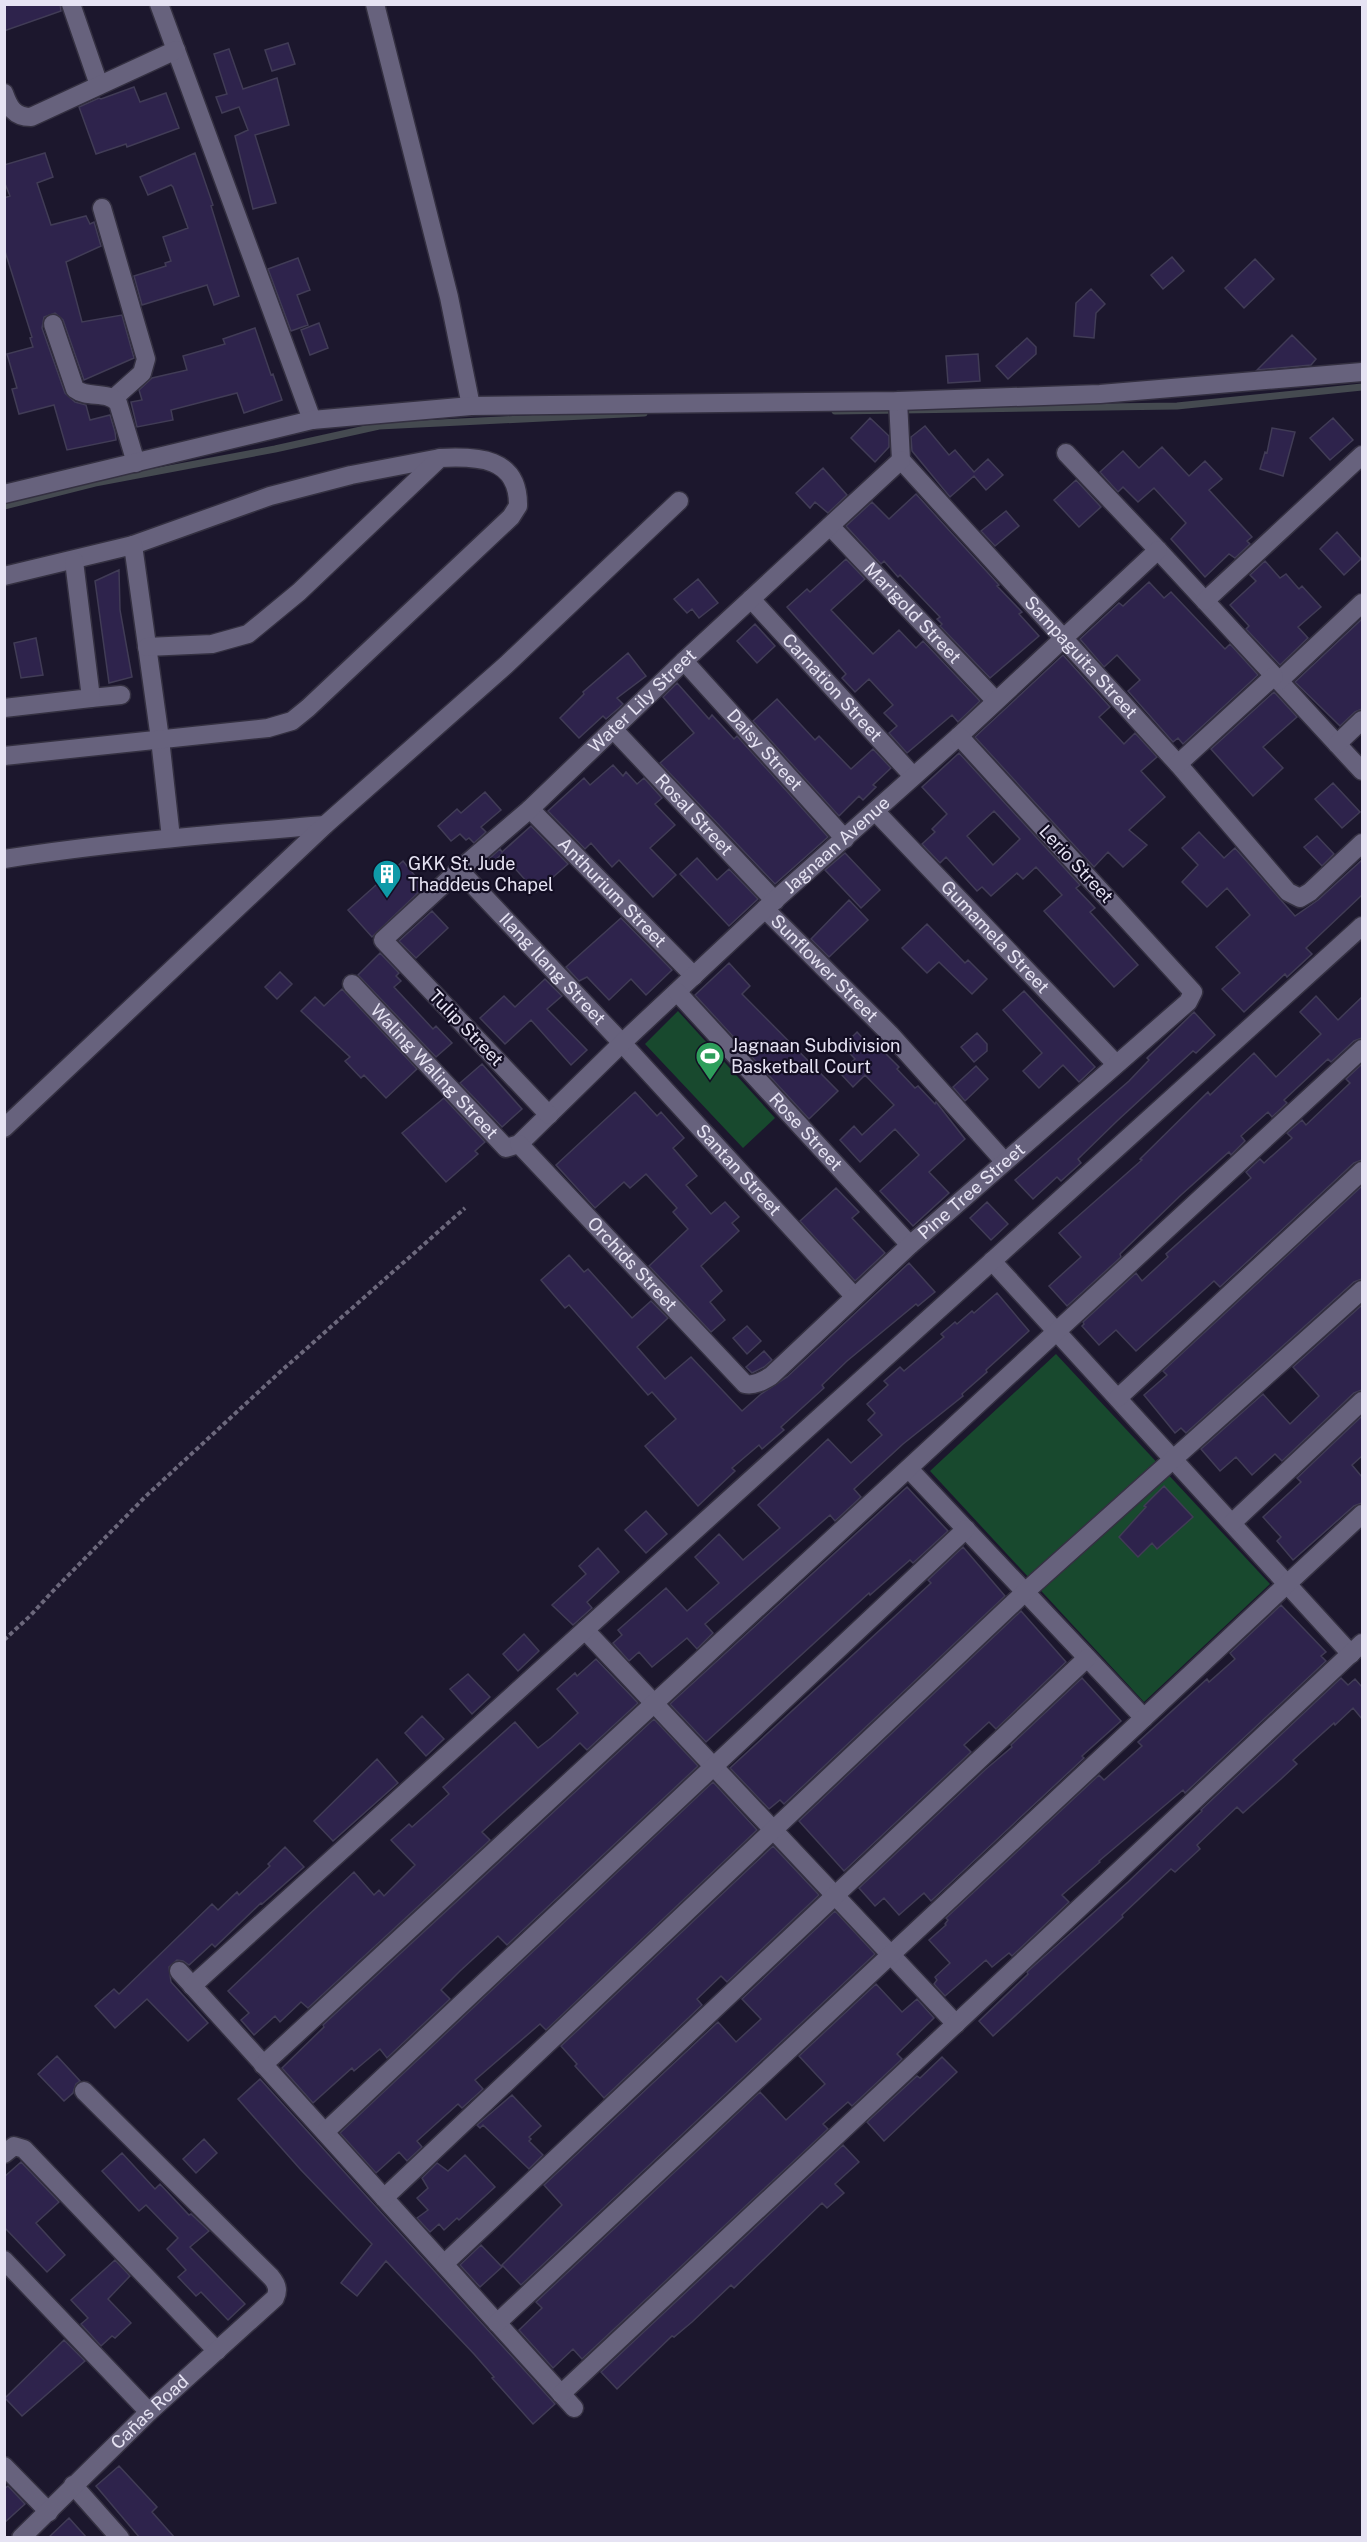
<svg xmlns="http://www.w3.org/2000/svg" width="1367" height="2542" viewBox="0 0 1367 2542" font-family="'Public Sans',sans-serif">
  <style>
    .green { fill: #18492e }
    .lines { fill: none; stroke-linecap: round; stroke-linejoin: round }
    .stream { stroke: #454a50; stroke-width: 7 }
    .building { fill: #2e234c; stroke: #413c56; stroke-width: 1.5; fill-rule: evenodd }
    .minor-casing { stroke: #343041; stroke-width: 21 }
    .path { stroke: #6c687c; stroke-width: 4; stroke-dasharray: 4.5 3; stroke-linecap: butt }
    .minor { stroke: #67627d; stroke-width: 18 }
    .labels { text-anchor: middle; stroke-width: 4.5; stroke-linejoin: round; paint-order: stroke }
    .street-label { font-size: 18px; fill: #e6e3f3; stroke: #130e23 }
    .poi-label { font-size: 18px; fill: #e6e3f3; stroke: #130e23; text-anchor: start }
  </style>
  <rect width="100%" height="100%" fill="#1c172d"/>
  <!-- green -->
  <path class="green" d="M678,1011L775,1118L743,1148L645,1044Z
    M1056,1354L1270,1584L1144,1702L930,1471Z"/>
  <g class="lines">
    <!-- stream -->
    <path class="stream" d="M835,411L1177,406L1362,387
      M4,506L95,483L275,449L379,426L644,413"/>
  </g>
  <!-- building -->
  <path class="building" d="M4,4H60L61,11L4,31Z
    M288,43L295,64L272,71L265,50Z
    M229,49L243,89L277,78L289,125L255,135L276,203L253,209L235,136L248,130L239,107L222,113L216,97L227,94L214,54Z
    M134,87L140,102L166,93L179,128L127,147L126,144L96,154L79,107L99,98L101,99Z
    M45,153L53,177L37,183L51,225L86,216L90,224L94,222L101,246L66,262L82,322L122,315L134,358L84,380L63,320L55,313L44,317L42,328L65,393L75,402L86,405L90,420L110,415L115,432L116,440L67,450L54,405L19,414L12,389L17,388L7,354L33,347L30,338L32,337L4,248V198L10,196L4,181V165Z
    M195,153L213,205L211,206L239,296L214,305L207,285L142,305L134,276L166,266L165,263L171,261L163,237L188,228L173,187L171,185L148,195L140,177Z
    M1172,257L1184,271L1163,289L1151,275Z
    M298,258L310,290L297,295L308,325L291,331L268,269Z
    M1255,259L1274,279L1244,308L1225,288Z
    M1091,289L1105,304L1096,313L1094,338L1074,336L1076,303Z
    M319,323L328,348L310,355L301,330Z
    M255,328L271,375L273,374L282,400L244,413L237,393L171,410L173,420L137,427L131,402L142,400L139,390L152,378L187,370L183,356L225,344L223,339Z
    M1292,335L1316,359L1311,365L1257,370Z
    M1027,338L1036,347V354L1008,379L996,366Z
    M978,354L980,381L948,383L946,356Z
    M870,418L889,436V447L875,462L851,438Z
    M1333,418L1353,440L1330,460L1310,438Z
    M925,426L949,455L955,450L974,472L988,459L1003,475L986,490L974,476L950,497L912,451L911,437Z
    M1272,428L1295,432L1283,476L1260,469L1265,452L1267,453Z
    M1162,447L1189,476L1205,461L1222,479L1209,490L1252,537L1247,541L1250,544L1235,558L1229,554L1205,577L1171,539L1186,523L1154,488L1138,502L1123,487L1118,492L1100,472L1123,451L1139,468Z
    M823,468L847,495L828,513L815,502L810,508L796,493Z
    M1076,480L1101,507L1079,527L1054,500Z
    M916,494L999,585L997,586L1022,612L1019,614L1039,636L990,678L940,626L942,624L937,619L940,617L900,575L898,577L884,561L881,564L846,526L872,502L889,519Z
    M1006,511L1019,526L995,546L981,531Z
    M1337,532L1361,559L1344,575L1320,549Z
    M846,559L865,579L831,610L873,654L899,630L916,648L923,641L980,701L958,722L952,715L907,753L889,733L897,726L884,713L893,705L869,679L855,692L842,678L846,674L787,607L807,589L810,592Z
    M1265,561L1280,578L1286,574L1299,589L1302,586L1321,607L1298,627L1308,638L1280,665L1246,629L1249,626L1230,605L1256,581L1250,575Z
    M119,570L120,610L132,677L109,683L95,581Z
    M698,579L718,603L699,618L692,609L687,613L674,599Z
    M1149,582L1164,598L1171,592L1225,649L1230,644L1258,675L1183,744L1178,738L1173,742L1128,691L1140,680L1117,655L1104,667L1080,639L1119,603L1123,606Z
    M1362,619V709L1355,712L1340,726L1295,682Z
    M755,624L775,646L757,663L737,641Z
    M36,638L43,675L21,678L14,643Z
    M628,653L646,676L617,698L623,704L619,708L606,719L603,716L579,738L560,718L584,694L583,692Z
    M1063,655L1110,707L1099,717L1124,744L1135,733L1157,757L1141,771L1165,797L1129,830L1147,845L1123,867L1108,852L1094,867L975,737Z
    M677,683L709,719L712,715L734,739L737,736L828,837L775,884L660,763L694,733L663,697Z
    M1274,692L1297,717L1263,747L1283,768L1253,796L1211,749Z
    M777,699L815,740L819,736L851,769L873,749L891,768L873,785L876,787L863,800L859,796L839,816L753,721Z
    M959,753L1080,885L1076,888L1095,908L1090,912L1138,965L1114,987L1044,911L1062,895L1036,867L1023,879L1017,873L991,896L982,887L977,891L946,857L940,863L922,844L935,832L932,829L947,814L922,787ZM994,811L1020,839L993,865L967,836Z
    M613,765L623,776L626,772L637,784L644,778L662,798L655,804L675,825L650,848L676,875L653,897L619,860L612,867L591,843L585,849L548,811L584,778L590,785Z
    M1333,783L1360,812L1342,828L1315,799Z
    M485,792L501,810L481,827L486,832L474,843L469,838L466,840L460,834L451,841L438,826L457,809L461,813Z
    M531,826L568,864L536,892L502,854L492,863L489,859L500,849L502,852Z
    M1199,832L1224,858L1235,848L1295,916L1318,900L1362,860V895L1306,948L1312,954L1287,977L1285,974L1244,1012L1222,989L1240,973L1216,947L1250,915L1227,888L1207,907L1182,882L1198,865L1182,848Z
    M1317,836L1334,854L1322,866L1304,847Z
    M845,853L880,890L861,908L825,870Z
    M697,858L717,880L729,869L758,899L729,926L680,874Z
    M403,861L424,887L372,937L348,910Z
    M849,900L868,920L829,957L811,939Z
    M432,911L448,928L416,958L399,941Z
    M621,918L672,970L646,995L631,979L609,1000L587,977L579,981L566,967Z
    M927,924L965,963L968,960L987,979L972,994L939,962L927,973L902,948Z
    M380,953L399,973L396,976L401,981L394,987L433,1029L436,1026L452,1043L436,1057L358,975Z
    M729,963L750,986L742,994L838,1091L809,1119L695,995Z
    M280,972L292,984L277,999L265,987Z
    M545,979L562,996L547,1009L587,1050L571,1065L531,1020L505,1044L480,1018L504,996L515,1007Z
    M342,989L417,1069L386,1098L364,1075L361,1078L345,1061L350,1057L301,1011L315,997L324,1006Z
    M1024,991L1095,1067L1079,1082L1063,1065L1039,1088L1023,1071L1042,1053L1003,1010Z
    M1316,996L1338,1020L1362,997V1038L1354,1041L1331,1062L1328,1059L1284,1100L1287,1103L1272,1117L1268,1112L1241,1136L1245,1141L1231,1155L1229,1152L1181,1195L1120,1254L1121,1257L1067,1306L1049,1286L1081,1257L1059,1233L1142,1160L1140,1159L1208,1092L1210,1095L1254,1053L1276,1077L1321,1034L1300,1012Z
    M1194,1012L1215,1035L1196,1053L1193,1051L1117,1121L1078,1159L1081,1163L1061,1181L1057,1177L1033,1199L1015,1180L1129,1081L1149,1060L1147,1058Z
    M857,1032L869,1045L873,1041L899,1067L897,1069L915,1088L918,1086L935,1104L936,1102L965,1139L929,1172L949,1193L913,1226L880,1191L919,1155L895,1129L860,1162L840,1140L854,1126L862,1135L894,1105L865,1075L853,1087L840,1073L855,1059L843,1046Z
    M977,1033L987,1044V1051L974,1062L961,1047Z
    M482,1064L522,1109L502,1127L460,1083Z
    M1362,1064V1160L1354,1163L1220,1287L1214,1281L1136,1351L1116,1330L1099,1345L1082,1326L1084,1324L1083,1322L1136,1273L1142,1281L1168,1257L1166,1254L1251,1178L1246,1172L1260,1159L1264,1163L1292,1138L1287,1133L1302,1120L1306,1125L1350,1083L1346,1079Z
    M976,1066L988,1079L965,1101L953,1087Z
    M635,1092L657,1116L661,1112L684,1138L673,1148L697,1176L686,1185L711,1214L725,1202L739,1217L732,1223L739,1231L701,1266L722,1291L710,1302L725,1320L711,1332L649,1266L688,1229L673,1212L677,1208L646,1174L630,1188L624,1182L595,1208L556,1165Z
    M444,1098L485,1142L475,1151L478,1154L446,1182L402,1133Z
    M1362,1186V1279L1354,1282L1186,1433L1181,1428L1175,1433L1144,1395L1167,1375L1163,1371Z
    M836,1188L859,1212L852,1218L885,1253L855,1281L800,1221Z
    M987,1202L1008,1224L991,1240L970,1218Z
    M569,1255L584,1272L588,1269L632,1318L651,1301L668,1318L637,1347L665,1379L691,1357L742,1411L761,1394L787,1377L909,1263L935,1292L918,1306L916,1304L847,1361L822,1385L824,1388L781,1427L784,1430L762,1449L759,1445L732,1468L735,1471L698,1506L645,1446L676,1419L652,1392L648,1395L569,1305L565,1308L541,1280Z
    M997,1293L1029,1331L986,1370L987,1372L962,1394L963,1396L903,1444L854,1489L861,1497L835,1521L830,1515L705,1624L713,1633L697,1649L687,1638L652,1667L639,1652L629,1661L613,1643L622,1635L618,1630L666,1588L687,1611L719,1583L695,1557L719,1534L743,1560L780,1528L758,1505L828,1439L851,1463L882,1435L868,1420L875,1413L867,1404L888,1385L884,1381L900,1367L904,1371L944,1337L941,1334L955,1322L957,1324L972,1311L974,1313Z
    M1362,1305V1390L1354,1393L1282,1461L1275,1454L1252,1475L1236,1457L1220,1471L1201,1449L1263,1394L1290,1424L1319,1396L1293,1367Z
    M747,1326L761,1341L747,1354L733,1338Z
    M764,1351L772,1360L764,1367L752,1373L746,1367Z
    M1362,1416V1456L1352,1465L1362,1477V1503L1354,1506L1293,1560L1277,1541L1281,1537L1263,1517L1301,1482L1297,1478Z
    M1164,1486L1193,1517L1157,1549L1152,1543L1138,1557L1119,1537L1146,1507L1144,1506Z
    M907,1487L948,1531L913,1563L910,1560L870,1595L869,1593L706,1742L670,1704Z
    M646,1511L667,1534L646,1553L625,1530Z
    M963,1547L1005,1596L784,1804L780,1800L769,1809L730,1768L931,1583L928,1580Z
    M598,1548L619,1572L587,1602L592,1608L573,1625L552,1605L586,1574L579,1566Z
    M1281,1605L1326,1652L1321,1656L1326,1661L1185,1793L1183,1790L1099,1861L1100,1862L1062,1895L1069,1902L1012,1956L1009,1953L992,1967L986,1960L945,1996L934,1984L937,1980L935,1977L950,1963L929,1940L946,1925L945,1924L948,1920L946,1918L1099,1775L1104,1780L1142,1746L1138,1742L1207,1679L1209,1682L1235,1659L1230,1653Z
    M1021,1611L1066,1662L996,1729L989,1722L964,1745L971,1752L844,1871L799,1821Z
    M524,1634L539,1651L518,1671L503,1654Z
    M596,1659L638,1703L587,1750L580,1743L482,1832L490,1840L308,2008L301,2002L280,2022L275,2016L254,2035L241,2020L249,2013L228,1991L354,1872L374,1895L379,1890L384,1896L415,1865L391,1840L409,1824L412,1827L449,1794L443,1787L515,1722L538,1748L551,1738L578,1713L557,1689L575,1673L577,1676Z
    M468,1674L490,1697L472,1714L450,1689Z
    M1082,1678L1121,1721L1082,1756L1084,1758L931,1901L924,1893L899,1915L884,1898L875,1906L859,1888L986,1769L1012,1747L1011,1745Z
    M1341,1678L1348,1685L1355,1679L1362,1687V1719L1353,1708L1335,1725L1334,1723L1293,1760L1297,1764L1281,1779L1243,1813L1237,1807L1197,1845L1200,1849L1175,1872L1171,1869L1122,1915L1123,1917L993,2036L979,2021L1028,1974L1027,1972L1128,1882L1202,1811L1201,1810Z
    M422,1716L444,1739L426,1756L405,1733Z
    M654,1719L698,1766L507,1945L498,1936L460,1971L441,1990L450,1999L387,2058L380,2049L354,2071L352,2068L313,2103L282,2068L324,2027L323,2025Z
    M377,1759L398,1783L333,1841L314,1821Z
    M713,1782L757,1830L546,2030L540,2024L475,2080L483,2089L462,2108L458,2104L417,2141L422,2147L407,2161L399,2152L376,2173L340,2133Z
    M773,1846L819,1895L727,1982L721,1976L697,1999L702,2005L604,2098L575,2066L577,2064L561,2046Z
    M285,1847L304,1867L262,1904L261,1903L215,1947L212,1944L189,1965L183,1961L177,1960L169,1967L171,1982L208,2023L188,2041L147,1999L115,2028L95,2006L114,1989L119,1994L212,1904L218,1910L237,1892L239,1895L270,1866L268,1864Z
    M835,1911L875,1954L521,2285L502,2265L562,2205L544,2185L718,2022L736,2042L761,2019L742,1999Z
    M876,1984L902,2012L917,1999L934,2018L897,2054L902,2059L852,2106L848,2102L823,2124L828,2129L582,2359L573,2349L553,2368L519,2330L542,2308L536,2302L760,2092L786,2120L825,2084L799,2056Z
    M57,2056L80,2081L76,2084L73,2093L64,2101L38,2074Z
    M942,2057L957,2072L884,2141L867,2122L917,2076L920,2078Z
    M260,2079L555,2404L533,2424L492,2378L494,2377L474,2354L386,2261L357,2296L341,2283L372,2244L301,2170L238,2099Z
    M512,2095L541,2126L529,2137L531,2139L529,2141L543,2155L529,2169L483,2125L480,2128L477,2125Z
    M204,2139L217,2153L196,2173L183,2159Z
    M843,2145L859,2162L835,2184L844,2193L827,2208L822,2203L734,2288L731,2285L692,2322L674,2337L672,2336L617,2389L601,2372Z
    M122,2153L155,2189L160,2184L189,2215L191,2214L209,2231L190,2247L245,2304L228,2320L201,2292L196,2296L178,2277L186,2270L167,2249L178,2238L146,2205L139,2211L102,2171Z
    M465,2155L495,2187L459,2220L457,2218L444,2230L439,2224L430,2232L417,2218L428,2210L417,2198L428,2188L422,2178L437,2163L448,2171Z
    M21,2162L59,2202L36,2223L65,2255L47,2272L4,2227V2177Z
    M481,2245L502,2267L480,2287L460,2265Z
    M115,2260L130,2276L108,2299L131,2323L115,2338L112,2336L101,2346L81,2324L88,2318L71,2300Z
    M64,2340L85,2361L22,2416L5,2398Z
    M119,2466L157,2507L152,2512L175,2538H140L96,2486Z
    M8,2486L25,2504L4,2523V2489Z
    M69,2518L87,2538H48Z"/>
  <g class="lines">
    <!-- minor casing -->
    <g class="minor-casing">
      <g id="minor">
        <path d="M71,4L99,85"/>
        <path d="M159,4L312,420"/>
        <path d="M375,4L449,297L471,406"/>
        <path d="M4,93C9,107 14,117 31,117L176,50"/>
        <path d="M102,208L146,359L142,373L114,398"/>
        <path d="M53,324L75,389C88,399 107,390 118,403L136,463"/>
        <path id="s1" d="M898,401L901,460L1178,764L1288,892L1300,898L1310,892L1362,843"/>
        <path d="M1066,453L1158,550L1362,771"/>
        <path d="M4,494L312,420L471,406L898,401L1100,394L1362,372"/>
        <path id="s2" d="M830,526L995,700"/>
        <path d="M133,545L270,496L351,475L440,458"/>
        <path d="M4,576L133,545L160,739L171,838"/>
        <path id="s3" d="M751,599L913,776"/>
        <path d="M1205,601L1362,455"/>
        <path id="s4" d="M684,661L845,839"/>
        <path d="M1279,681L1362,603"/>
        <path d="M91,698L121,695"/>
        <path d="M4,708L91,698L74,561"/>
        <path id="s5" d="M613,729L775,901"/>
        <path d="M1337,744L1362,720"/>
        <path d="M4,756L268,728L292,721L308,708L511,517L518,506C519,457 477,456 440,458L299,592L248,634L212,644L147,647"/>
        <path d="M1178,764L1274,676"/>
        <path id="s6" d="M530,809L694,976"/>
        <path id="s7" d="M875,811L1116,1064"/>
        <path d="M4,859C111,842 218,834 325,825"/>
        <path id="s8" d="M459,870L622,1043L854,1296"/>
        <path id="s9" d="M765,909L890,1034L1004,1161"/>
        <path id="s10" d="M352,984L506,1148L519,1144L622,1043L765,909L959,736L1158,550"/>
        <path id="s11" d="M677,992L910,1245"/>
        <path id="s12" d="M549,1115L383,940L459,870L530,809L684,661L901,460"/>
        <path d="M4,1128L325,825L506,665L679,501"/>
        <path id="s13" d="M519,1144L745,1384C754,1386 763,1381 771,1376L910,1245L1188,1002L1193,992L959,736"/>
        <path d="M992,1261L1351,1654"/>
        <path d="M1118,1398L1362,1171"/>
        <path d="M909,1469L1144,1718"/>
        <path d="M1232,1523L1362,1401"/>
        <path d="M585,1630L956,2024"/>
        <path d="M179,1971L574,2408"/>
        <path d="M192,1986L1362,926"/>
        <path d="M263,2065L1362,1049"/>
        <path d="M325,2132L966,1529"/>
        <path d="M4,2154L14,2146L24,2149L217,2351"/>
        <path d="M384,2198L1025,1592L1362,1290"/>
        <path d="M4,2260L149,2412"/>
        <path d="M444,2264L1087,1658"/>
        <path d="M497,2323L1362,1514"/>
        <path d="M561,2394L1362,1643"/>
        <path d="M4,2466L49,2512"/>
        <path d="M73,2485L120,2538"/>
        <path id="s14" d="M21,2538L149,2412L275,2298C279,2290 277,2284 271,2277L84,2091"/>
      </g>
    </g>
    <!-- path -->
    <path class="path" d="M4,1640L30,1616L51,1593L146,1496L280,1372L465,1208"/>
    <!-- minor -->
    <use href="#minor" class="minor"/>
  </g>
  <!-- icons -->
  <defs>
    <g id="building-pin" transform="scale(1.5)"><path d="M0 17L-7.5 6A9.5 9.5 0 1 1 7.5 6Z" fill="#0f9aa8" stroke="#130e23"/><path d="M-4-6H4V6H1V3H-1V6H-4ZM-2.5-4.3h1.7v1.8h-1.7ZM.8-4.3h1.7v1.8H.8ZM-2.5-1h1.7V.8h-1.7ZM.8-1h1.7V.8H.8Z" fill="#fff"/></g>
    <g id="stadium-pin" transform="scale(1.5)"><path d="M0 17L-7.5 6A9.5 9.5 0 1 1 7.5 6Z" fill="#2e9e5b" stroke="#130e23"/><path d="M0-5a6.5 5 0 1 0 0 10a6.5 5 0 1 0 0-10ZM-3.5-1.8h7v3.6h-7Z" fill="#fff"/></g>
  </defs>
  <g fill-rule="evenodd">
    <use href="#building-pin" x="387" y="874"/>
    <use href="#stadium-pin" x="710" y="1056"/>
  </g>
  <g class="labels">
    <!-- street labels -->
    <g class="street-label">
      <text dy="6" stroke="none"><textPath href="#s2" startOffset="120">Marigold Street</textPath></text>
      <text dy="6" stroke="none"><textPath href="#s1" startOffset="326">Sampaguita Street</textPath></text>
      <text dy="6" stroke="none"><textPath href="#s3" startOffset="120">Carnation Street</textPath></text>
      <text dy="6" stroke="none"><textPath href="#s12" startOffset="594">Water Lily Street</textPath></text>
      <text dy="6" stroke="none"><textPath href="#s4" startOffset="120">Daisy Street</textPath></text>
      <text dy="6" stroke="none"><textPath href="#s5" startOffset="118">Rosal Street</textPath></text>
      <text dy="6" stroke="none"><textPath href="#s10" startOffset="675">Jagnaan Avenue</textPath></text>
      <text transform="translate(1076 864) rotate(47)" y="6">Lerio Street</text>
      <text dy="6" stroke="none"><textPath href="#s6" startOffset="117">Anthurium Street</textPath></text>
      <text dy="6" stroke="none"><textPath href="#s7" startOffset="174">Gumamela Street</textPath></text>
      <text dy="6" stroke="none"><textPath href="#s9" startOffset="84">Sunflower Street</textPath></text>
      <text dy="6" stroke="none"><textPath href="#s8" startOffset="136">Ilang Ilang Street</textPath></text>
      <text transform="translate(466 1028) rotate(46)" y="6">Tulip Street</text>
      <text dy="6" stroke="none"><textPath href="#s10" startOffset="120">Waling Waling Street</textPath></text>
      <text dy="6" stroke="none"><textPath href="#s11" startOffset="190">Rose Street</textPath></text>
      <text dy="6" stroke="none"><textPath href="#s8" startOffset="410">Santan Street</textPath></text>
      <text dy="6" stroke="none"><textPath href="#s13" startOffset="630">Pine Tree Street</textPath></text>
      <text dy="6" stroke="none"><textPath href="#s13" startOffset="165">Orchids Street</textPath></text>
      <text dy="6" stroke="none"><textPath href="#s14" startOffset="180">Cañas Road</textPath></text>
    </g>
    <!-- poi labels -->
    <g class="poi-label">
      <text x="408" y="870">GKK St. Jude<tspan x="408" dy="21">Thaddeus Chapel</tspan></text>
      <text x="731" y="1052">Jagnaan Subdivision<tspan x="731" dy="21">Basketball Court</tspan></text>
    </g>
  </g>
  <!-- border -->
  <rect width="1367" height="2542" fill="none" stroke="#e6e3f3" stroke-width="12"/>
</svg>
